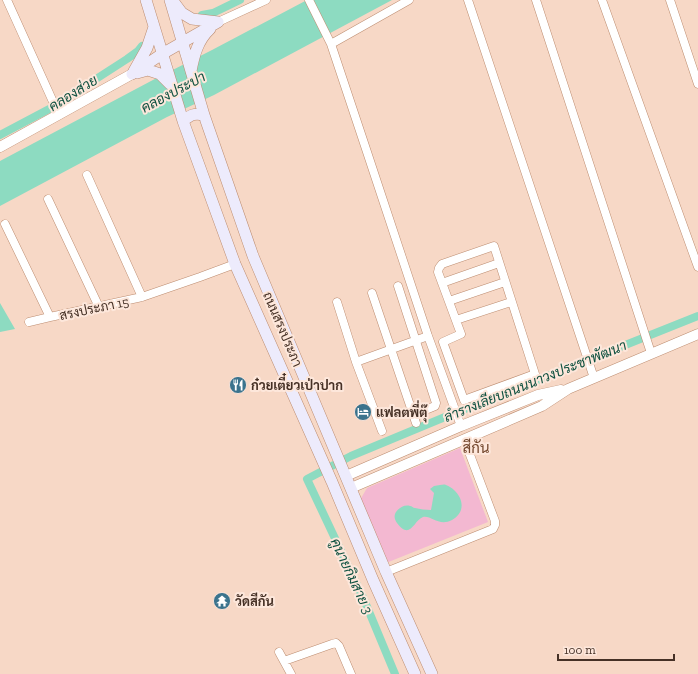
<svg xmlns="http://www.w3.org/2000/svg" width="698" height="674" viewBox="0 0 698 674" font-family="'Zilla Slab',Sarabun,serif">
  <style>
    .green { fill: #f3b8d1 }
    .water { fill: #8ddbc1 }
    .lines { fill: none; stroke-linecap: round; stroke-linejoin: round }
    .canal { stroke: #8ddbc1; stroke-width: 8 }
    .minor-casing { stroke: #bd8d71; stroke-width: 9 }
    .tertiary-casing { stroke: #bd8d71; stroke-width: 11 }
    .secondary-casing { stroke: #bd8d71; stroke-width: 12 }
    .minor { stroke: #fff; stroke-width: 8 }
    .tertiary { stroke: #fff; stroke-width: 10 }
    .secondary { stroke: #edebfc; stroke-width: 11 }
    .labels { text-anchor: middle; stroke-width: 4; stroke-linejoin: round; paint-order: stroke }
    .street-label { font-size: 13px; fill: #463126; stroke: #fde7db }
    .poi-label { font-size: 13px; font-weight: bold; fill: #463126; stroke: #fde7db; text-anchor: start }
    .water-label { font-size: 14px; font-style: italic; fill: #0f5140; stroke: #fde7db }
    .quarter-label { font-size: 15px; fill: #73472d; stroke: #fde7db }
  </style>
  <rect width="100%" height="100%" fill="#f7d8c6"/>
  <!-- green -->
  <path class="green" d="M460,448L488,522L386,563L360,500L367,488Z"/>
  <!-- water -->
  <path class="water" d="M307,0H392L214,95L167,117L0,206V161L151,81L212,50Z
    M0,303L15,329L0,332Z
    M440,485C442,485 444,484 446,485C449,486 452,488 454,490C464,499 465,513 452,520C439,527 431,515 423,517C414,520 410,541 397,523C395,520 394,517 395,514C397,509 404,504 410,506C412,506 413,508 415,508C420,509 426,510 431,510L434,493L430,489L434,486Z"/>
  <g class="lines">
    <!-- canal -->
    <path class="canal" d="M202,15L213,13L240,0
      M0,135L51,108L127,59L138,51L142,46
      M395,674L365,602L307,479L351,456L445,417L698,316"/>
    <!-- minor casing -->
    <g class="minor-casing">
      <path id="minor" d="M7,0L59,115
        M309,0L331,44L368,155L428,336L461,426
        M468,0L594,378
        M536,0L651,353
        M602,0L698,267
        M670,0L698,84
        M218,22L266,0
        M331,44L409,0
        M87,175L142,297
        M48,199L99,307
        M5,224L50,317L142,297L200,277L235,264
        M494,246L535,374L464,400L443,342L461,334L438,272L439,268L442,264Z
        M442,283L499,263
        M398,286L436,403L435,406L413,415
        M372,293L416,423
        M449,301L505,282
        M337,302L356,362
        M456,320L511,302
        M29,322L50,317
        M382,431L356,362L428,336
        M386,572L493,529L495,525V521L464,439
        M279,652L291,674
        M284,661L332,644L336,643L339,646L351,674"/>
    </g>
    <!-- tertiary casing -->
    <g class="tertiary-casing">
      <path id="tertiary" d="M0,147L132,74
        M346,476L461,426L538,395L561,390
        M351,488L542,406L568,389L698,334"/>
    </g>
    <!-- secondary casing -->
    <g class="secondary-casing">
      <path id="secondary" d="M146,0L183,121L235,264L332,482L373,580L415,674
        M170,0L204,115L253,256L386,572L432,674
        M173,1L182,13L192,19L218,22
        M134,71L147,48L154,27
        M191,71C194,55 198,40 210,29
        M137,73L148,70L160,74L170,84
        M132,74L162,54L218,22
        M183,121C191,115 193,113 204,115"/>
    </g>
    <!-- minor -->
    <use href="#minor" class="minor"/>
    <!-- tertiary -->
    <use href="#tertiary" class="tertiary"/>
    <!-- secondary -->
    <use href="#secondary" class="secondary"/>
  </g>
  <!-- icons -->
  <defs>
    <g id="restaurant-disc" transform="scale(0.9)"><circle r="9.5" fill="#3b738d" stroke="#fde7db"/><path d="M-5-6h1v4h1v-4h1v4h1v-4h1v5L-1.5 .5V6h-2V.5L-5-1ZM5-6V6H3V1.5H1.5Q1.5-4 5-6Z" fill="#fff"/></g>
    <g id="hotel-disc" transform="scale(0.9)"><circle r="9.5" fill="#3b738d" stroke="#fde7db"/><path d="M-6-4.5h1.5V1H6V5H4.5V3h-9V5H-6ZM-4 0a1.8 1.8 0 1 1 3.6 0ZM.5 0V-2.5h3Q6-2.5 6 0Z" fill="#fff"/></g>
    <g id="temple-disc" transform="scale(0.9)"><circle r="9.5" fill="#3b738d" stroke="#fde7db"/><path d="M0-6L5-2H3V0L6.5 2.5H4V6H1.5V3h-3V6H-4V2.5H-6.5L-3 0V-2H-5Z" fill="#fff"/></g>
  </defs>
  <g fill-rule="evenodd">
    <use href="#restaurant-disc" x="238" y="385"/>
    <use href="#hotel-disc" x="363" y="412"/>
    <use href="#temple-disc" x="222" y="601"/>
  </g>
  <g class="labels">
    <!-- street labels -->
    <g class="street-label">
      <text transform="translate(94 308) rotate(-12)" y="5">สรงประภา 15</text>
      <text transform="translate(283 329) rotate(67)" y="5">ถนนสรงประภา</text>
    </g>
    <!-- poi labels -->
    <g class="poi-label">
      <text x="251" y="390">ก๋วยเตี๋ยวเป่าปาก</text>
      <text x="376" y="417">แฟลตพี่ตุ๊</text>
      <text x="235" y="606">วัดสีกัน</text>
    </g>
    <!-- water labels -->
    <g class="water-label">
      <text transform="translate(173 92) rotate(-28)" y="5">คลองประปา</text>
      <text transform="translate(73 93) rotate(-32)" y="5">คลองส่วย</text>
      <text transform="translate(535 381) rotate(-22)" y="5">ลำรางเลียบถนนนาวงประชาพัฒนา</text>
      <text transform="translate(352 576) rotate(65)" y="5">คูนายกิมสาย 3</text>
    </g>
    <!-- quarter labels -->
    <g class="quarter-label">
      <text x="476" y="453">สีกัน</text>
    </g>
  </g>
  <!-- scale -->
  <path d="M558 654v6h116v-6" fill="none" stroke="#463126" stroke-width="2"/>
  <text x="564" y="654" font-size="12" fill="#463126" stroke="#fde7db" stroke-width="3" paint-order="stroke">100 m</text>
</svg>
